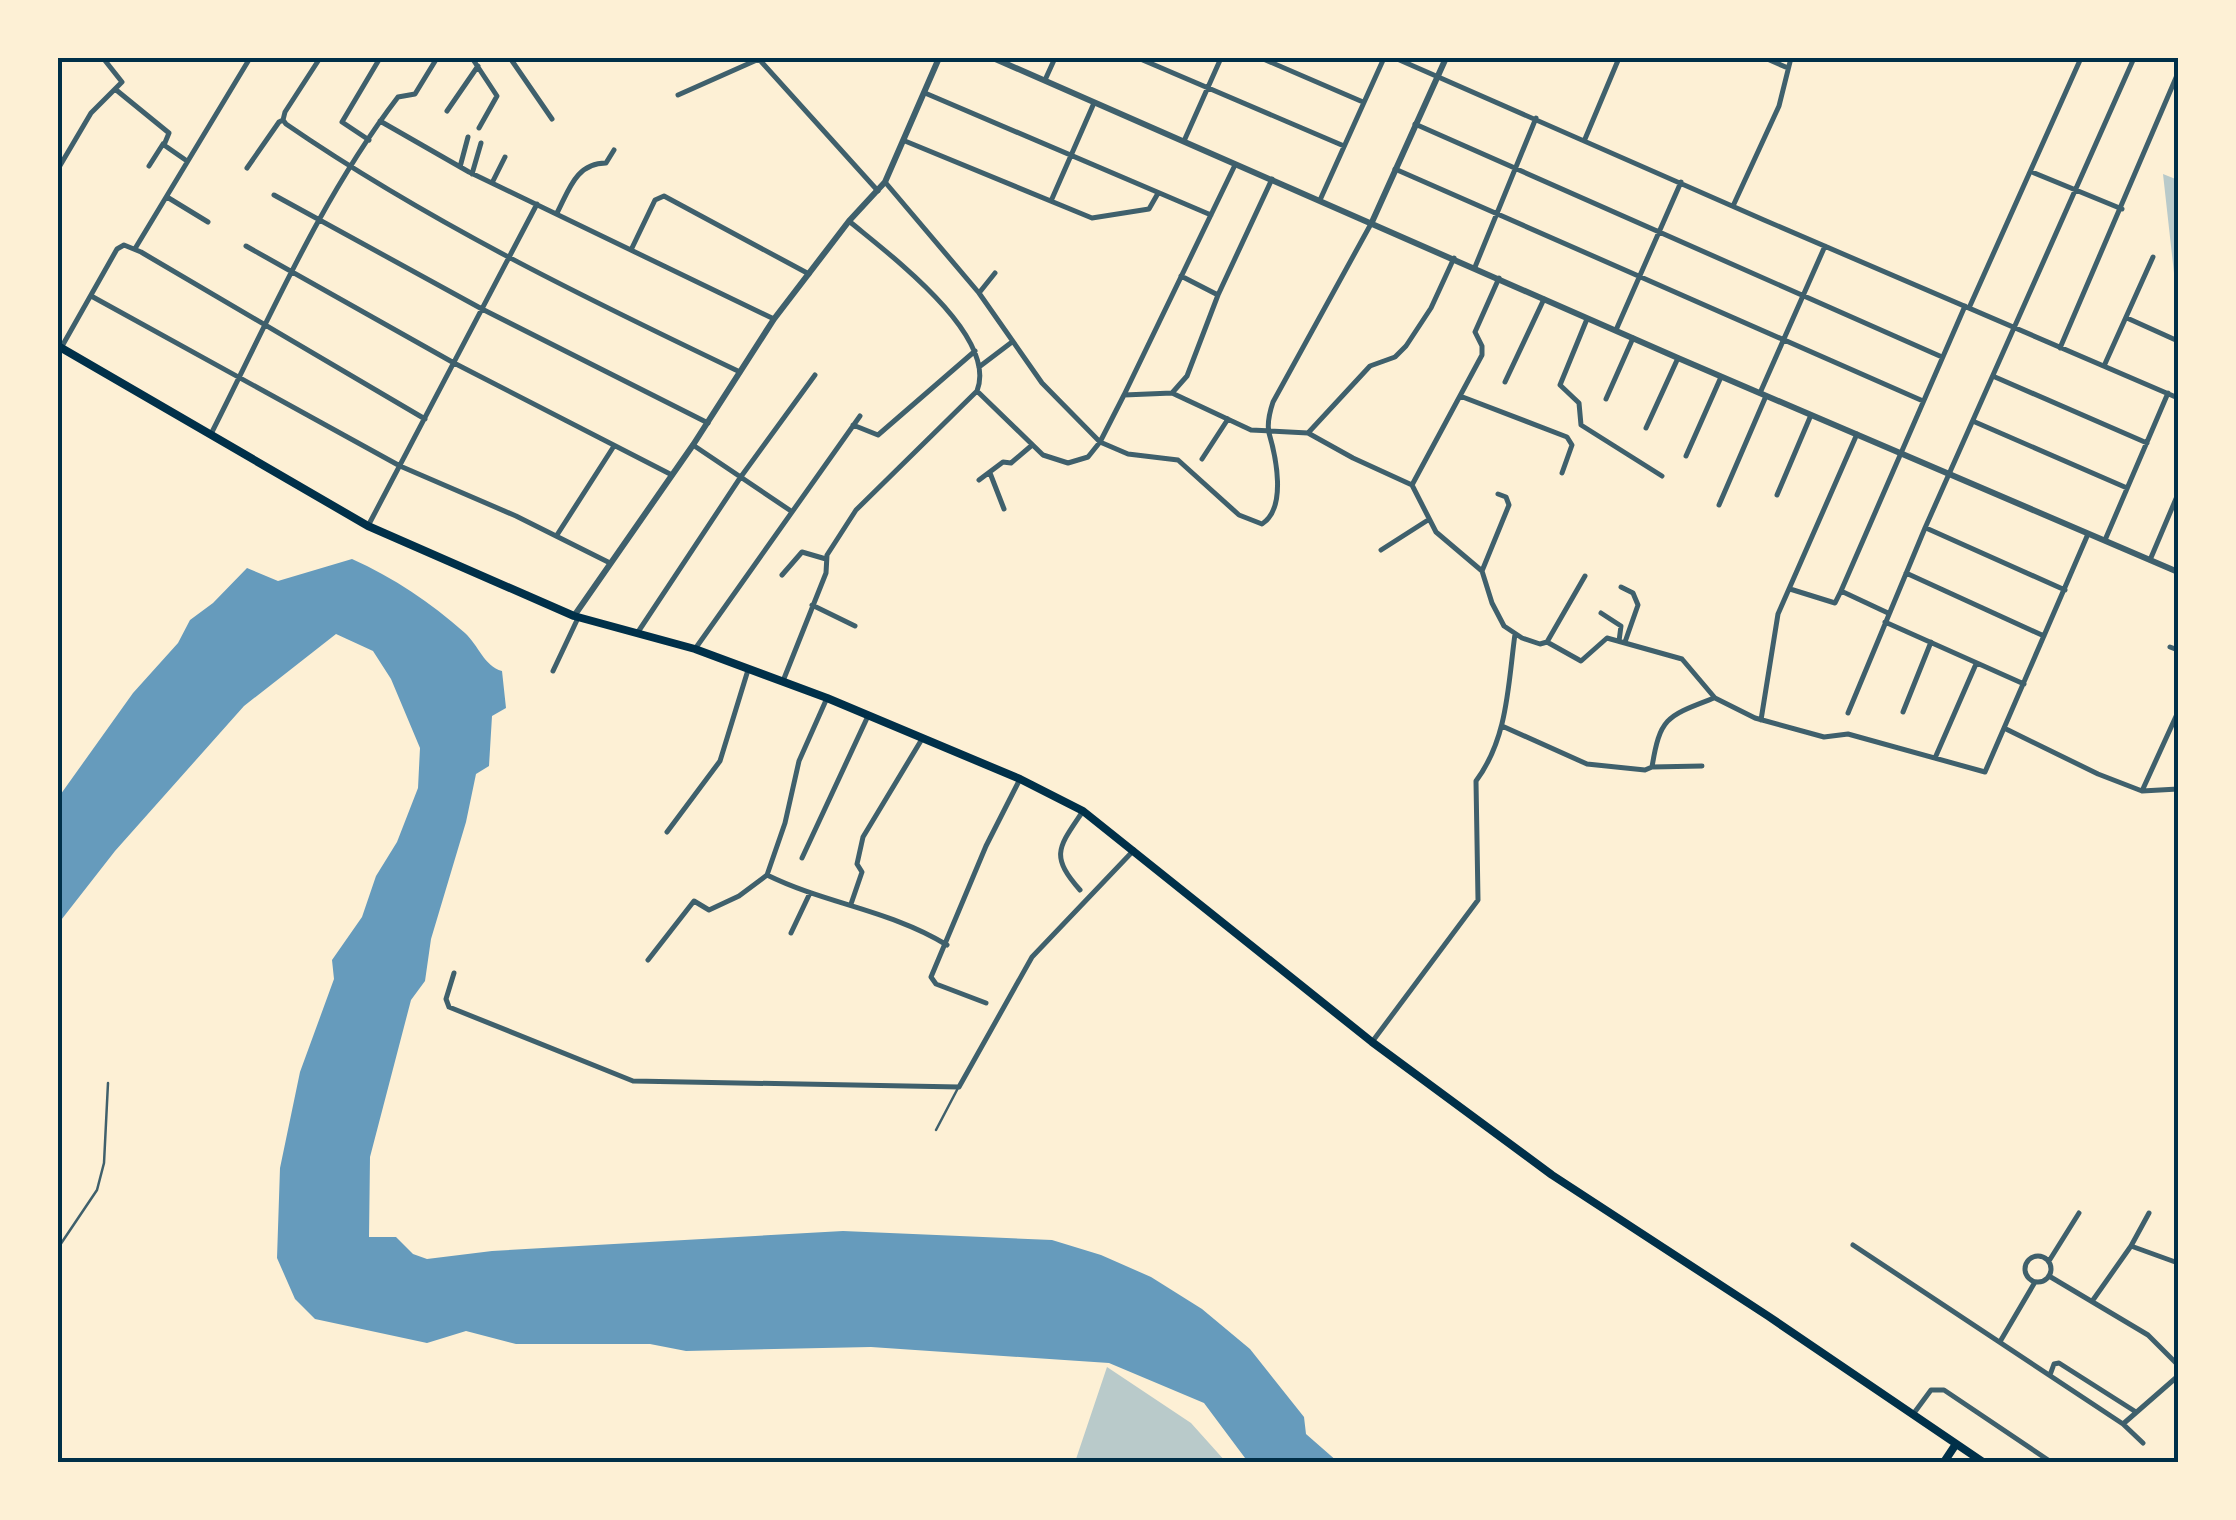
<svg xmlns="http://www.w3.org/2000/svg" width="2236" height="1520" viewBox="0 0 2236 1520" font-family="'Work Sans',sans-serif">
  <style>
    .green { fill: #b9caca }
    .water { fill: #669bbc }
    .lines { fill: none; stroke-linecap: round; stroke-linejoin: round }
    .service { stroke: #3f606c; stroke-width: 2.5 }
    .minor { stroke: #3f606c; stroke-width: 5 }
    .tertiary { stroke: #3f606c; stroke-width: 6 }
    .primary { stroke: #003049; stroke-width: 8 }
    .neatline { fill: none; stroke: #003049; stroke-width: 4 }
  </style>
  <rect width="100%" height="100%" fill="#fdf0d5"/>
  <!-- green -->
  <path class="green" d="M2163,174L2178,180V277L2174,273Z
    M1107,1367L1191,1423L1226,1462H1075Z"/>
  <!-- water -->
  <path class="water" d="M352,559C394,578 430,602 465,633C479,646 484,666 502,671L506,708L492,716L489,766L476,774L466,822L431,939L425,981L411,1000L370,1157L369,1237H396L413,1254L427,1259L492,1251L843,1231L1052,1240L1101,1255L1151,1277L1202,1309L1250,1349L1304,1417L1306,1434L1338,1462H1248L1204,1403L1109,1363L871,1347L686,1351L650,1344H516L466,1331L427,1343L315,1319L295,1299L277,1258L280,1168L300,1072L334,979L332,960L362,917L376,876L397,842L418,788L420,748L391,679L373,651L336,634L244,706L115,851L58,924V798L133,693L178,643L190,620L213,603L247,568L278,581Z"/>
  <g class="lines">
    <!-- service -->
    <path class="service" d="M936,1130L958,1088
      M58,1248L97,1190L104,1163L108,1083"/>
    <!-- minor -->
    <path class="minor" d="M320,58L285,112L283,120L286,124C427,221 585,298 740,372
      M472,58L497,96L479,128
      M510,58L552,119
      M758,58L878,191
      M1138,58L1344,146
      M1261,58L1363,102
      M1395,58L1764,220L2178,398
      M1765,58L1788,68
      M1045,80L1055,58
      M115,89L169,133L164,145L187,161
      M925,93L1211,215
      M678,95L759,59
      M447,111L478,66
      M380,121L469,172L774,319
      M1415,124L1942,357
      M1585,139L1619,58
      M369,140L342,122L380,58
      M905,141L1092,218L1149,209L1157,195
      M1184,141L1221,58
      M149,166L163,144
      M460,167L468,137
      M247,168L279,122L283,120
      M58,169L91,113L122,82L103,58
      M1395,169L1923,401
      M2032,172L2122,209
      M472,174L481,143
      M885,182L979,293L1042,383L1100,442L1128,454L1178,460L1239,515L1262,524C1287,508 1276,457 1269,433C1267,424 1270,411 1273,402L1372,222
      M492,183L505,157
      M274,195L482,309L708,423
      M167,197L208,222
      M1320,200L1384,58
      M1051,201L1094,103
      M1733,206L1779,106L1791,58
      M557,213C569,190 576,163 606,163L614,150
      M849,221C886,252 999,335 977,391
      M246,246L454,363L672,475
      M136,247L250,58
      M631,250L655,200L664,196L809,274
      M1475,267L1536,118
      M1181,276L1218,295
      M979,293L995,273
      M93,297L400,466L516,516L608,562
      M1969,308L2081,58
      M2127,318L2178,341
      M1587,319L1560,385L1579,403L1581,425L1662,476
      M1616,330L1681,182
      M61,348L117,249L124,245L141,252L425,419
      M2060,348L2178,73
      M2104,366L2153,257
      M979,367L1012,342
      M1995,377L2147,443
      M1505,382L1544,299
      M977,391L1043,455L1068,463L1088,457L1100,442L1124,395L1235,165
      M1172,393L1251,430L1308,433L1353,458L1412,485L1436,532L1482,571L1492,603L1504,626L1522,638L1540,644L1547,642L1585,576
      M1760,393L1825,246
      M1124,395L1172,393L1187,376L1218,295L1272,179
      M1460,396L1567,437L1572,445L1562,473
      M1606,399L1633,338
      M1975,422L2127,488
      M853,425L878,435L975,351
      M1646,428L1678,358
      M1308,433L1370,366L1395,357L1406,346L1431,308L1454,258
      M211,434C269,320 320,199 398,97L415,94L437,58
      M693,445L791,511
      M1686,456L1721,377
      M1202,459L1228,419
      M990,473L1004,509
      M979,480L1003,462L1011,463L1031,446
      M1412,485L1482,355V346L1475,332L1499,278
      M1777,495L1811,415
      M1719,505L1766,396
      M368,526L537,204
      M1926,528L2065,590
      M557,535L614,446
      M2105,540L2168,393
      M1381,550L1428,520
      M2150,560L2178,494
      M1482,571L1509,505L1506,497L1498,494
      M1906,573L2044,636
      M782,575L802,552L826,559
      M1621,587L1633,593L1638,605L1625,642
      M1790,589L1835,603L1841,591
      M812,605L855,626
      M1601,613L1621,626L1619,641
      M1888,613L1841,591L1965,306
      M1885,622L2024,684
      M638,632L740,478L815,375
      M1547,642L1581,661L1607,638L1682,659L1715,698L1755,718L1824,737L1848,734L1985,772L2088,534
      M2170,647L2178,650
      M695,649L860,416
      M553,671L578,618
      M783,681L826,573L827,555L856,510L977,391
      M1903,712L1931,642
      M1848,713L1925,528L2134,58
      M1761,720L1778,614L1857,434
      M1502,726L1587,764L1645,770L1652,767C1660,717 1667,716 1714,698
      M2006,729L2098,774L2142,791L2178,789
      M1935,758L1976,664
      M1652,767L1702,766
      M2142,791L2178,712
      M667,832L720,761L748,670
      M802,858L868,716
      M767,875C826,904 890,910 947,945
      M1080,890C1049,855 1059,847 1083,811
      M851,904L862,872L857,864L863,837L922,739
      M791,933L810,893
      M648,960L694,901L709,910L739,896L767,875L785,823L799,761L827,698
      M454,973L446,999L449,1007L633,1081L959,1087L1032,957L1134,850
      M986,1003L936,984L931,977L986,846L1020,779
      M1372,1042L1478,900L1476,781C1508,738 1508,685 1515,634
      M2177,1068H2178
      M1853,1245L2123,1424
      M2131,1246L2178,1263
      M2025 1269a13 13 0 1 1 26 0a13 13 0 1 1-26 0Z
      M2049,1261L2079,1213
      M2049,1276L2148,1335L2178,1365
      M2093,1300L2131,1246L2149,1213
      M2001,1340L2035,1282
      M2050,1375L2054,1364L2059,1363L2136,1412
      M1914,1413L1931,1390H1944L2051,1462
      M2143,1443L2123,1424L2178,1376
      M2177,1462L2178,1461"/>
    <!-- tertiary -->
    <path class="tertiary" d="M993,58L1678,358L2178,572
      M1372,222L1446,58
      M574,616L693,445L774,319L849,221L885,182L939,58"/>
    <!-- primary -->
    <path class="primary" d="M58,346L368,526L574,616L695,649L827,698L1020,779L1083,811L1372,1042L1552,1175L1768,1316L1983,1462
      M1944,1462L1956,1444"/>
  </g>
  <!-- border -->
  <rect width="2236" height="1520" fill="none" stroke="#fdf0d5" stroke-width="120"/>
  <rect x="60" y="60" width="2116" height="1400" class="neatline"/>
</svg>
